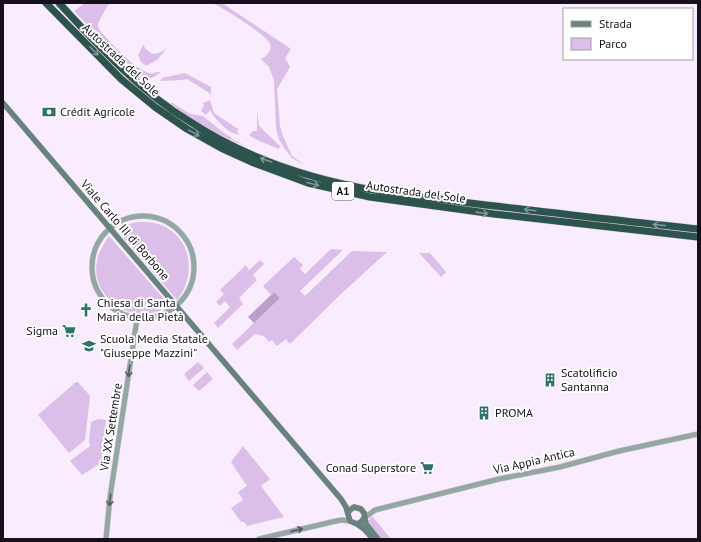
<svg xmlns="http://www.w3.org/2000/svg" width="701" height="542" viewBox="0 0 701 542" font-family="'PT Sans',sans-serif">
  <style>
    .green { fill: #dbbfe8 }
    .forest { fill: #bd9ecb }
    .lines { fill: none; stroke-linecap: round; stroke-linejoin: round }
    .tertiary-casing { stroke: #d4c9da; stroke-width: 6 }
    .secondary-casing { stroke: #d4c9da; stroke-width: 6 }
    .motorway-casing { stroke: #d4c9da; stroke-width: 8 }
    .tertiary { stroke: #95a7a3; stroke-width: 5 }
    .secondary { stroke: #68837e; stroke-width: 5.5 }
    .motorway { stroke: #2c544d; stroke-width: 7 }
    .oneway { stroke: #809894 }
    .oneway2 { stroke: #565c5e }
    .labels { text-anchor: middle; stroke-width: 4; stroke-linejoin: round; paint-order: stroke }
    .shield { fill: #fff; stroke: #5d585f; stroke-width: 1 }
    .shield-label { font-size: 11px; font-weight: bold; fill: #17101a }
    .street-label { font-size: 12px; fill: #17101a; stroke: #fff }
    .poi-label { font-size: 12px; fill: #17101a; stroke: #fff; text-anchor: start }
  </style>
  <rect width="100%" height="100%" fill="#f8ecfe"/>
  <!-- green -->
  <path class="green" d="M85,3H109L98,23V26L100,31C113,44 131,67 149,73C153,74 157,71 161,72L154,77L145,78L111,50L74,11Z
    M211,3H222L291,49L285,58L290,67L277,89L280,126L283,136L292,156L306,166L292,158L284,148L279,139L276,128L274,80L269,67L261,59C267,56 274,49 269,42C264,34 220,5 211,3Z
    M143,45C150,56 157,56 167,48L157,60L146,66L141,62L138,55Z
    M185,73L211,87V94L187,79L182,80L160,81L162,78Z
    M210,100L214,113L238,129L237,132L239,135C228,133 215,120 210,110L206,115L201,111L204,106L203,103Z
    M171,102L190,114L203,116L228,136L229,135L232,139L246,146C219,137 194,120 171,104Z
    M257,112L259,126L280,146L279,149L255,139L249,135L253,131H257Z
    M137,222C147,222 158,222 167,228C193,243 195,278 177,300L117,230L122,226Z
    M109,236L170,306C161,310 151,315 141,314C115,313 91,287 97,261C99,251 104,244 109,236Z
    M331,249L343,250L300,291L305,296L352,251L387,252L342,293L290,344L286,339L277,346L272,340L269,342L264,336L255,334L237,350L232,344L280,298L274,292L271,295L263,286L294,257L303,265L300,269L305,274Z
    M419,253H430L446,272L441,277Z
    M260,260L264,264L253,275L257,280L239,298L243,304L218,328L214,323L230,307L225,301L220,306L216,302L224,294L220,290L246,265L249,270Z
    M198,362L204,368L189,381L184,374Z
    M207,372L213,379L199,391L193,385Z
    M76,382H78L90,396L85,440L69,453L38,415Z
    M98,419L106,420L101,463L82,475L70,461L90,446L89,441L91,422Z
    M243,446L270,479L261,486L284,517L247,526L244,522H241L231,508L243,500L238,492L247,486L231,462Z
    M372,516L391,539H382L370,525L368,521Z"/>
  <!-- forest -->
  <path class="forest" d="M274,292L280,298L254,323L248,317Z"/>
  <g class="lines">
    <!-- tertiary casing -->
    <g class="tertiary-casing">
      <path id="tertiary" d="M92 267a51 51 0 1 1 102 0a51 51 0 1 1-102 0Z
        M364,518L375,510L499,479L560,467L619,451L698,434
        M106,539L110,497L137,319
        M259,539L336,521L342,520L350,521"/>
    </g>
    <!-- secondary casing -->
    <g class="secondary-casing">
      <path id="secondary" d="M3,103L341,499L346,507L350,521L357,524L361,522L364,518
        M348,513L350,510L354,507L361,509L364,513L366,524L378,539
        M357,524L364,529L373,539"/>
    </g>
    <!-- motorway casing -->
    <g class="motorway-casing">
      <path id="motorway" d="M46,3L121,79L155,107L187,129L221,148L254,163L308,183L370,197L494,214L698,237
        M59,3C99,46 138,90 189,121C245,158 313,180 379,191C418,197 456,201 495,206C563,214 630,222 698,229"/>
    </g>
    <!-- tertiary -->
    <use href="#tertiary" class="tertiary"/>
    <!-- secondary -->
    <use href="#secondary" class="secondary"/>
    <!-- motorway -->
    <use href="#motorway" class="motorway"/>
  </g>
  <!-- one-way arrows -->
  <defs><path id="oneway-shaft" d="M-6 0H5M1.5-3L5.5 0L1.5 3" fill="none" stroke-width="1.6" stroke-linecap="round" stroke-linejoin="round"/></defs>
  <g class="oneway">
    <use href="#oneway-shaft" transform="translate(94 51) rotate(45)"/>
    <use href="#oneway-shaft" transform="translate(194 133) rotate(29)"/>
    <use href="#oneway-shaft" transform="translate(266 160) rotate(-161)"/>
    <use href="#oneway-shaft" transform="translate(313 184) rotate(14)"/>
    <use href="#oneway-shaft" transform="translate(530 210) rotate(-173)"/>
    <use href="#oneway-shaft" transform="translate(482 213) rotate(8)"/>
    <use href="#oneway-shaft" transform="translate(659 225) rotate(-174)"/>
  </g>
  <g class="oneway2">
    <use href="#oneway-shaft" transform="translate(129 371) rotate(98)"/>
    <use href="#oneway-shaft" transform="translate(110 500) rotate(97)"/>
    <use href="#oneway-shaft" transform="translate(297 530) rotate(-13)"/>
  </g>
  <!-- icons -->
  <defs>
    <g id="bank-bare" transform="scale(1.08)"><path d="M-6-4H6V4H-6ZM0-2.3a2.3 2.3 0 1 0 0 4.6a2.3 2.3 0 1 0 0-4.6Z" fill="#2d7368" stroke="#fff" stroke-width="2.5" paint-order="stroke"/></g>
    <g id="church-bare" transform="scale(1.08)"><path d="M-1.2-6h2.4v3.5h3.3v2.4h-3.3V6h-2.4V-.1h-3.3v-2.4h3.3Z" fill="#2d7368" stroke="#fff" stroke-width="2.5" paint-order="stroke"/></g>
    <g id="supermarket-bare" transform="scale(1.08)"><path d="M-6-5.5h2.5l.6 2H6L4.5 2H-2.5L-4.4-4H-6ZM-1.5 3.2a1.3 1.3 0 1 0 .1 0ZM3 3.2a1.3 1.3 0 1 0 .1 0Z" fill="#2d7368" stroke="#fff" stroke-width="2.5" paint-order="stroke"/></g>
    <g id="school-bare" transform="scale(1.08)"><path d="M0-5L7-2L0 1L-7-2ZM-4 1L0 2.5L4 1V4Q0 6-4 4Z" fill="#2d7368" stroke="#fff" stroke-width="2.5" paint-order="stroke"/></g>
    <g id="building-bare" transform="scale(1.08)"><path d="M-4-6H4V6H1V3H-1V6H-4ZM-2.5-4.3h1.7v1.8h-1.7ZM.8-4.3h1.7v1.8H.8ZM-2.5-1h1.7V.8h-1.7ZM.8-1h1.7V.8H.8Z" fill="#2d7368" stroke="#fff" stroke-width="2.5" paint-order="stroke"/></g>
  </defs>
  <g fill-rule="evenodd">
    <use href="#bank-bare" x="49" y="112"/>
    <use href="#church-bare" x="86" y="310"/>
    <use href="#supermarket-bare" x="69" y="331"/>
    <use href="#school-bare" x="89" y="346"/>
    <use href="#building-bare" x="550" y="380"/>
    <use href="#building-bare" x="484" y="413"/>
    <use href="#supermarket-bare" x="427" y="468"/>
  </g>
  <g class="labels">
    <!-- shield labels -->
    <rect class="shield" x="332" y="182" width="22" height="18" rx="3"/>
    <g class="shield-label">
      <text x="343" y="195">A1</text>
    </g>
    <!-- street labels -->
    <g class="street-label">
      <text transform="translate(121 60) rotate(43)" y="4">Autostrada del Sole</text>
      <text transform="translate(416 192) rotate(8)" y="4">Autostrada del Sole</text>
      <text transform="translate(125 230) rotate(49)" y="4">Viale Carlo III di Borbone</text>
      <text transform="translate(111 427) rotate(-81)" y="4">Via XX Settembre</text>
      <text transform="translate(534 461) rotate(-13)" y="4">Via Appia Antica</text>
    </g>
    <!-- poi labels -->
    <g class="poi-label">
      <text x="60" y="116">Crédit Agricole</text>
      <text x="97" y="307">Chiesa di Santa<tspan x="97" dy="14">Maria della Pietà</tspan></text>
      <text x="58" y="335" text-anchor="end">Sigma</text>
      <text x="100" y="343">Scuola Media Statale<tspan x="100" dy="14">"Giuseppe Mazzini"</tspan></text>
      <text x="561" y="377">Scatolificio<tspan x="561" dy="14">Santanna</tspan></text>
      <text x="495" y="417">PROMA</text>
      <text x="416" y="472" text-anchor="end">Conad Superstore</text>
    </g>
  </g>
  <!-- border -->
  <rect width="701" height="542" fill="none" stroke="#17101a" stroke-width="8"/>
  <!-- legend -->
  <rect x="563" y="8" width="130" height="52" fill="#ffffff" stroke="#a29fa3"/>
  <rect x="571" y="21" width="20" height="6" fill="#68837e" stroke="#a29fa3"/>
  <text x="599" y="28" font-size="12" fill="#17101a">Strada</text>
  <rect x="571" y="38" width="20" height="12" fill="#dbbfe8" stroke="#a29fa3"/>
  <text x="599" y="48" font-size="12" fill="#17101a">Parco</text>
</svg>
